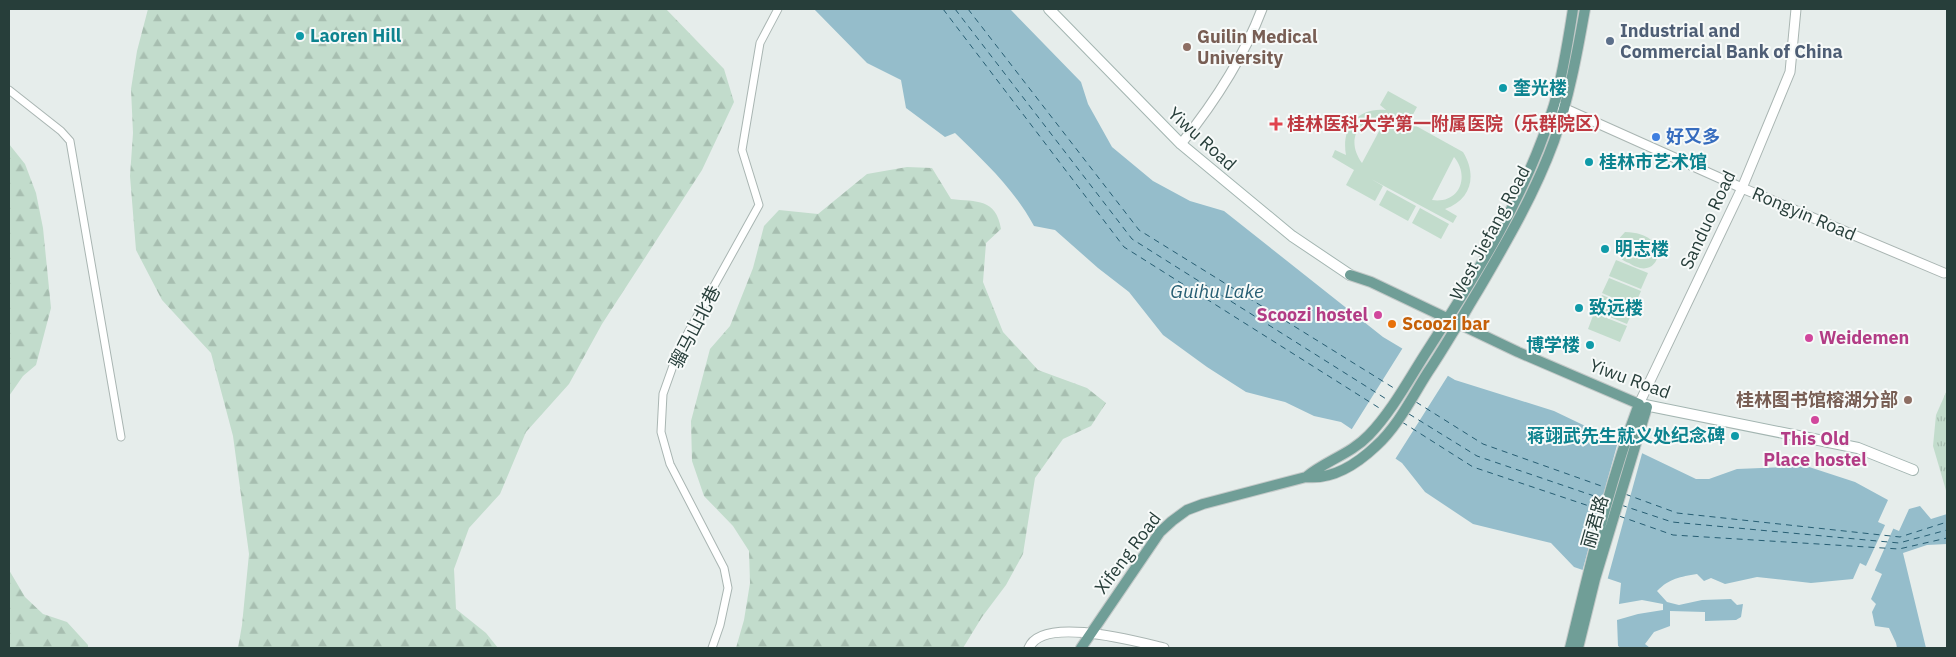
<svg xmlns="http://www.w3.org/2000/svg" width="1956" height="657" viewBox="0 0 1956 657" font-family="'IBM Plex Sans','Noto Sans SC',sans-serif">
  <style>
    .grass { fill: #c2dccc; fill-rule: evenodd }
    .forest { fill: url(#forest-firs) }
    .park { fill: url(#park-tufts) }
    .water { fill: #95bdcb }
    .pier { fill: #e6edeb }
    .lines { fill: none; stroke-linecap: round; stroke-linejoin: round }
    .ferry { stroke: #275e73; stroke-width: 1; stroke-dasharray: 6 5; stroke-linecap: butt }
    .minor-casing { stroke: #a9b5b2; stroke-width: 9 }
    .tertiary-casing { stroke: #a9b5b2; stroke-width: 11 }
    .secondary-casing { stroke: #a3b5b1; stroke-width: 12 }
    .primary-casing { stroke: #c3c9c8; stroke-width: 12 }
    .minor { stroke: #fff; stroke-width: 7 }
    .tertiary { stroke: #fff; stroke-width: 9 }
    .secondary { stroke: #fff; stroke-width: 10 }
    .primary { stroke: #709e97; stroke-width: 10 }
    .culture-dot { fill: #0f9aa8; stroke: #f7faf9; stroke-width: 2 }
    .service-dot { fill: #5c6f8a; stroke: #f7faf9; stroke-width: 2 }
    .education-dot { fill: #8d6e63; stroke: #f7faf9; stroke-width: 2 }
    .health-dot { fill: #e0444e; stroke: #f7faf9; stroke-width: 2 }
    .shop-dot { fill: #3f7fe0; stroke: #f7faf9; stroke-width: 2 }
    .hotel-dot { fill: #d1479c; stroke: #f7faf9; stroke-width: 2 }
    .food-dot { fill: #e8710a; stroke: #f7faf9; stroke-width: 2 }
    .labels { text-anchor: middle; stroke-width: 4; stroke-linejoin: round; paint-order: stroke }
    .service-label { font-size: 18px; font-weight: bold; fill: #4e5e75; stroke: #f7faf9; text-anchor: start }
    .culture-label { font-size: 18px; font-weight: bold; fill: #0d838f; stroke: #f7faf9; text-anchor: start }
    .education-label { font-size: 18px; font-weight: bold; fill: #785e54; stroke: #f7faf9; text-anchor: start }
    .health-label { font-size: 18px; font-weight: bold; fill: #be3a42; stroke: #f7faf9; text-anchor: start }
    .shop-label { font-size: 18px; font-weight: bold; fill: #366cbe; stroke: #f7faf9; text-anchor: start }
    .street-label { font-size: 18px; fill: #273e3a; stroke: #f7faf9 }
    .hotel-label { font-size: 18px; font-weight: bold; fill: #b23c85; stroke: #f7faf9; text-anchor: end }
    .food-label { font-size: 18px; font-weight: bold; fill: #c56008; stroke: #f7faf9; text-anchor: start }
    .water-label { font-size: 19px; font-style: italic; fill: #275e73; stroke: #f7faf9 }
  </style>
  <defs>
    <pattern id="forest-firs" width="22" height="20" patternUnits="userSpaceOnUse" patternTransform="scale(1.25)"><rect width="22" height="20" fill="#c2dccc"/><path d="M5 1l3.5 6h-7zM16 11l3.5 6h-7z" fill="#a7beb0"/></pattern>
    <pattern id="park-tufts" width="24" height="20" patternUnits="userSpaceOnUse" patternTransform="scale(1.25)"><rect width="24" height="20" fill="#c2dccc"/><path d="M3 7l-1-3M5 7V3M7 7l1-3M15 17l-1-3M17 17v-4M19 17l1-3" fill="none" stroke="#a7beb0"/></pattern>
  </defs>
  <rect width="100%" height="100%" fill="#e6edeb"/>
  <!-- grass -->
  <path class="grass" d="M1388,91L1417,107L1409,122L1463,152C1477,175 1472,199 1445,209L1457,216L1453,223L1371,179L1383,186L1375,201L1346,185L1354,170L1332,157L1335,150L1346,155C1341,128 1357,107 1386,110L1380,105ZM1380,118L1385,120L1362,163C1347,142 1355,122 1380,118ZM1454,157C1470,176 1460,204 1432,200Z
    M1387,190L1416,206L1408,221L1379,205Z
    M1420,208L1449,224L1441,239L1412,223Z
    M1625,232C1670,233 1662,273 1640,268C1636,267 1632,265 1629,263C1618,259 1616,253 1616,242Z
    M1616,260L1648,273L1641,289L1609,276Z
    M1609,278L1641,291L1634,307L1602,293Z
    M1602,295L1634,308L1627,324L1595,311Z
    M1594,313L1627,326L1620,342L1588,329Z"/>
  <!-- forest -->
  <path class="forest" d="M148,9H666L724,69L734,102L702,170L602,324L569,384L526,432L500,494L469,528L454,569L456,609L486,633L498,648H238L242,625L249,554L233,436L211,353L162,300L136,250L130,176L133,133L131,89L137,51Z
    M9,144L25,164L36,193L43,228L51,308L36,365L23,376L9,396Z
    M907,167L932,168L951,199C977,202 996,198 1001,229L986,243L983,282L1003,332L1038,370L1087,388L1106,403L1091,426L1063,439L1035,478L1023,554L1006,585L982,617L963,648H736L744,620L750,583L749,551L733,526L704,496L692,461L691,421L710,349L730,326L753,268L764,226L779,210L818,214L867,174Z
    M9,570L25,597L43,614L67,622L88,645V648H9Z"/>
  <!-- park -->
  <path class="park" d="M1947,390V494L1933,446L1936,415Z"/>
  <!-- water -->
  <path class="water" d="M814,9H1010L1081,82L1088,104L1112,147L1153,181L1190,201L1224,211L1383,337L1455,380L1554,411L1696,479H1709L1737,469L1806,466L1855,482L1888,500L1878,522L1899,531L1909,509L1920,506L1931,519L1947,514V544L1927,545L1903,553L1926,648H1897L1896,643L1889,628L1875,626L1872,612L1876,604L1871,599L1882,574L1860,563L1853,579L1811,583L1757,577L1725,584L1711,578L1704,581L1697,574C1680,577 1670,578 1657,591L1667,602L1679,605L1702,600L1731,599L1737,605L1743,604L1741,617L1736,620L1705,621V612L1670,611V626L1654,632L1645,644L1650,648H1621L1618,646L1617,620L1638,614L1663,610V604L1642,600L1619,604L1621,583L1574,567L1551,543L1473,524L1425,492L1402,463L1341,422L1314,416L1285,402L1246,392L1207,367L1163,335L1129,292L1098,268L1055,230L1034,226C1014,189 984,161 955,133L945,137L906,108L901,80L867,63Z"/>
  <!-- pier -->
  <path class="pier" d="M1404,346L1449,374L1394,461L1350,432Z
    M1619,438L1643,450L1607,581L1582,572Z
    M1886,523L1894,527L1874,572L1865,568Z"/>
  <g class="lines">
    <!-- ferry -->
    <path class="ferry" d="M943,9L1124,247L1384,411
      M955,9L1132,239L1391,402
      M968,9L1139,230L1397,390
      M1416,402L1483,444L1607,488
      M1409,414L1477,456L1603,499
      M1402,422L1473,467L1601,510
      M1625,494L1677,513L1900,537L1947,522
      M1621,505L1672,522L1899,543L1947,530
      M1619,516L1673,535L1899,549L1947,538"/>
    <!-- minor casing -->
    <g class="minor-casing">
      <path id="minor" d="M9,90L61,131L70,141L121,437
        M712,648L720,625L728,588L724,568L670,464L661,432L663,394L679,349L759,205L742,150L760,43L778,9"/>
    </g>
    <!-- tertiary casing -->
    <g class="tertiary-casing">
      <path id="tertiary" d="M1559,106L1742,188L1944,273
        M1181,144C1214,103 1243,59 1262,9
        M1639,404L1742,188L1790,72L1796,9
        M1029,648C1042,615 1138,642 1164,648"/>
    </g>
    <!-- secondary casing -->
    <g class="secondary-casing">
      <path id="secondary" d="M1049,9L1181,144L1292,236L1350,275
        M1640,404L1858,448L1913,470"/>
    </g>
    <!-- primary casing -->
    <g class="primary-casing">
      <path id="primary" d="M1350,275L1371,282L1518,352L1639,404C1609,483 1590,566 1570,648
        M1306,477C1325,461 1351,454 1369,435C1393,410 1410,377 1429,348C1478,272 1527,193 1554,105C1563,74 1568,41 1573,9
        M1081,648L1160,532L1172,521L1187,510L1203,504L1306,477C1333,480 1357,464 1376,446C1398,426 1412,397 1428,372C1446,345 1462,317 1479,289C1507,241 1535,193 1554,141C1569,98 1577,54 1585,9
        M1578,648L1595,579L1647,407"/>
    </g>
    <!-- minor -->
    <use href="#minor" class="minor"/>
    <!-- tertiary -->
    <use href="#tertiary" class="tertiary"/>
    <!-- secondary -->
    <use href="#secondary" class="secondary"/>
    <!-- primary -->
    <use href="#primary" class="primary"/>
  </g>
  <!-- markers -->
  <g class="culture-dot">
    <circle cx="300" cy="36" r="5"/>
    <circle cx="1503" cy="88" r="5"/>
    <circle cx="1589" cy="162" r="5"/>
    <circle cx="1605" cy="249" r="5"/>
    <circle cx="1579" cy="308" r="5"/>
    <circle cx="1590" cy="345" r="5"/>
    <circle cx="1735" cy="436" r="5"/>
  </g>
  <circle class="service-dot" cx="1610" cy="41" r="5"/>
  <g class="education-dot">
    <circle cx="1187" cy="47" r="5"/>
    <circle cx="1908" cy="400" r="5"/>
  </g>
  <path class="health-dot" d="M1273.5 116.5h5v5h5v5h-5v5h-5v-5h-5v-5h5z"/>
  <circle class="shop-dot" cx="1656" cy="137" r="5"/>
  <g class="hotel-dot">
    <circle cx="1378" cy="315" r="5"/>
    <circle cx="1809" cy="338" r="5"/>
    <circle cx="1815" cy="420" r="5"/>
  </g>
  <circle class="food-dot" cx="1392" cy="324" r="5"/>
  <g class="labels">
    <!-- service labels -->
    <g class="service-label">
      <text x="1620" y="37">Industrial and<tspan x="1620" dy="21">Commercial Bank of China</tspan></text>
    </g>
    <!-- culture labels -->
    <g class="culture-label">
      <text x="310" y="42">Laoren Hill</text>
      <text x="1513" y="94">奎光楼</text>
      <text x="1599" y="168">桂林市艺术馆</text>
      <text x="1615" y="255">明志楼</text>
      <text x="1589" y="314">致远楼</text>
      <text x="1580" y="351" text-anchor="end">博学楼</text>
      <text x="1725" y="442" text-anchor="end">蒋翊武先生就义处纪念碑</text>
    </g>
    <!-- education labels -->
    <g class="education-label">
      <text x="1197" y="43">Guilin Medical<tspan x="1197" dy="21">University</tspan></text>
      <text x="1898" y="406" text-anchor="end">桂林图书馆榕湖分部</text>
    </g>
    <!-- health labels -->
    <g class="health-label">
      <text x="1287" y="130">桂林医科大学第一附属医院（乐群院区）</text>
    </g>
    <!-- shop labels -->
    <g class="shop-label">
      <text x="1666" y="143">好又多</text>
    </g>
    <!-- street labels -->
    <g class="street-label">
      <text transform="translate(1202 139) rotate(42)" y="6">Yiwu Road</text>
      <text transform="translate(1804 214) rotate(23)" y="6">Rongyin Road</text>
      <text transform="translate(1708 220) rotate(-65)" y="6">Sanduo Road</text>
      <text transform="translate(1490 233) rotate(-62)" y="6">West Jiefang Road</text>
      <text transform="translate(695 327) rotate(-63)" y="6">骝马山北巷</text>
      <text transform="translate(1630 379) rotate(20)" y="6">Yiwu Road</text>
      <text transform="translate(1595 522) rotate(-74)" y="6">丽君路</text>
      <text transform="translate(1128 553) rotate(-53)" y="6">Xifeng Road</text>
    </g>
    <!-- hotel labels -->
    <g class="hotel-label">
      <text x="1368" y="321">Scoozi hostel</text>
      <text x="1819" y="344" text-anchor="start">Weidemen</text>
      <text x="1815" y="445" text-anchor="middle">This Old<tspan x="1815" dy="21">Place hostel</tspan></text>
    </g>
    <!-- food labels -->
    <g class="food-label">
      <text x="1402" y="330">Scoozi bar</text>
    </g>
    <!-- water labels -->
    <g class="water-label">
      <text x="1217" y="298">Guihu Lake</text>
    </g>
  </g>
  <!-- border -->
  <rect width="1956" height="657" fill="none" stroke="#273e3a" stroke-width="20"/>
</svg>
